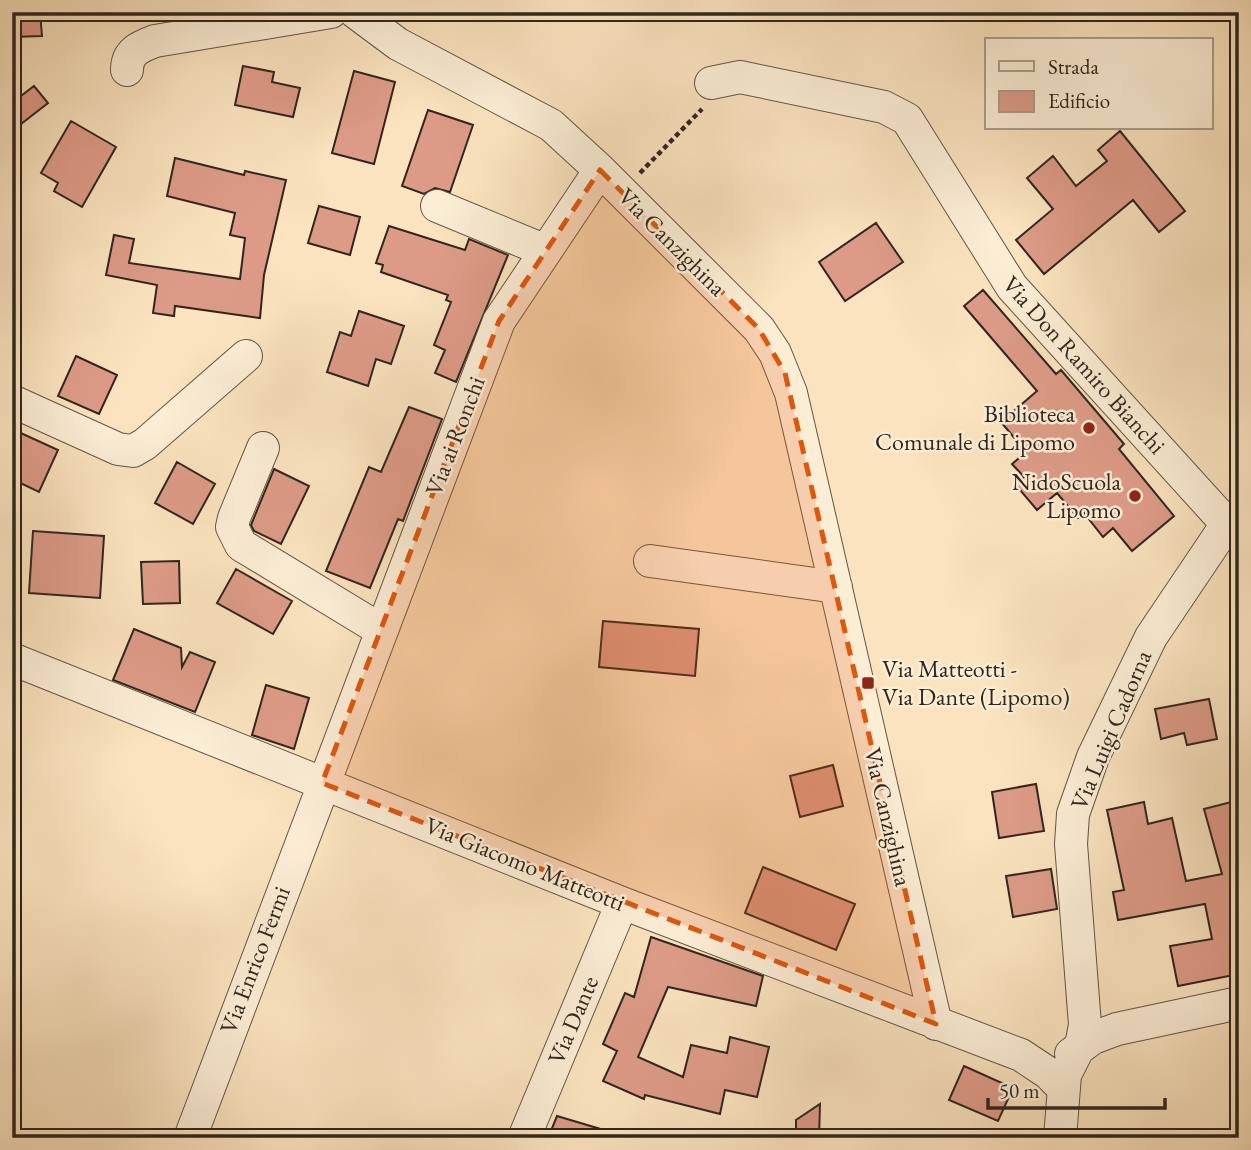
<svg xmlns="http://www.w3.org/2000/svg" width="1251" height="1150" viewBox="0 0 1251 1150" font-family="'EB Garamond',serif">
  <style>
    .building { fill: #dd9b87; stroke: #30261e; stroke-width: 2 }
    .lines { fill: none; stroke-linecap: round; stroke-linejoin: round }
    .minor-casing { stroke: #625546; stroke-width: 34 }
    .path { stroke: #30261e; stroke-width: 4.5; stroke-dasharray: 5 3.5; stroke-linecap: butt }
    .minor { stroke: #fcedd5; stroke-width: 32 }
    .marked { fill: #df560d; fill-opacity: 0.2; stroke: #df560d; stroke-width: 5; stroke-dasharray: 14 9; stroke-linejoin: round }
    .poi-dot { fill: #8f2418; stroke: #fcedd5; stroke-width: 2.5 }
    .labels { text-anchor: middle; stroke-width: 5; stroke-linejoin: round; paint-order: stroke }
    .street-label { font-size: 24px; fill: #30261e; stroke: #fcedd5 }
    .poi-label { font-size: 24px; fill: #30261e; stroke: #fcedd5; text-anchor: end }
  </style>
  <rect width="100%" height="100%" fill="#fae3be"/>
  <filter id="stains"><feTurbulence type="fractalNoise" baseFrequency=".00286" numOctaves="4"/><feColorMatrix values="0 0 0 0 .2 0 0 0 0 .09 0 0 0 0 .02 0 0 0 .5 -.17"/></filter>
  <radialGradient id="worn" r=".72"><stop offset=".6" stop-color="#630" stop-opacity="0"/><stop offset="1" stop-color="#630" stop-opacity=".3"/></radialGradient>
  <!-- building -->
  <path class="building" d="M12,12H40L42,36L12,37Z
    M243,66L274,72L272,82L300,88L293,117L235,105Z
    M354,71L395,82L374,164L332,153Z
    M34,86L48,103L12,131V103Z
    M428,110L473,125L450,192L435,188L424,194L402,186Z
    M71,121L116,147L82,207L54,191L58,183L41,173Z
    M1120,131L1185,211L1159,232L1133,200L1044,274L1016,240L1053,209L1027,178L1053,156L1076,186L1107,161L1098,150Z
    M175,158L244,175L245,171L286,180L264,275L260,318L175,306L174,316L153,313L157,285L106,275L114,235L134,239L129,263L240,279L245,238L230,235L235,213L167,196Z
    M319,206L360,217L350,255L308,243Z
    M876,223L903,262L845,301L819,262Z
    M389,226L465,250L469,239L508,255L456,382L435,373L445,350L434,345L451,302L446,300L448,295L381,272L383,265L376,263Z
    M983,290L1056,374L1061,370L1124,444L1119,449L1174,516L1132,551L1113,528L1103,537L1084,513L1078,518L1057,493L1037,510L1015,484L1024,477L1012,464L1026,452L1001,422L1037,391L964,306Z
    M359,311L404,326L391,364L376,359L368,386L327,372L340,332L351,336Z
    M76,356L117,375L99,414L58,396Z
    M409,407L442,419L403,521L398,519L370,588L326,571L369,467L381,472Z
    M12,429L58,450L39,492L12,479Z
    M177,462L215,484L193,524L155,503Z
    M274,469L309,486L281,544L254,531L251,525Z
    M33,531L104,536L100,598L29,593Z
    M179,561L180,603L143,604L141,562Z
    M236,569L292,601L273,634L217,603Z
    M603,621L699,629L695,676L599,667Z
    M134,629L181,648L182,667L190,652L215,662L195,712L113,680Z
    M266,685L309,698L294,749L252,735Z
    M1209,699L1217,739L1187,745L1184,733L1161,739L1155,709Z
    M833,765L843,806L800,817L790,776Z
    M1036,784L1044,831L999,838L992,792Z
    M1239,800V974L1178,986L1170,946L1212,939L1205,904L1118,920L1113,892L1124,890L1107,810L1144,802L1148,824L1172,818L1186,881L1222,874L1204,809Z
    M763,867L855,904L836,950L745,913Z
    M1051,869L1057,909L1013,917L1006,876Z
    M651,937L763,976L756,1006L668,987L638,1057L683,1077L691,1045L727,1053L730,1037L769,1047L757,1097L725,1090L720,1114L645,1095L644,1099L603,1081L617,1051L603,1044L625,993L634,997Z
    M964,1066L1013,1088L998,1121L949,1100Z
    M820,1104L819,1138H796V1120Z
    M557,1116L614,1133L613,1138H548Z"/>
  <g class="lines">
    <!-- minor casing -->
    <g class="minor-casing">
      <path id="minor" d="M355,12L398,44L551,125L600,170L759,329L775,353L791,393L936,1024
        M127,70C127,52 139,47 155,41L331,12
        M711,83L740,77L884,107L907,119L1012,287L1227,524
        M437,206L546,251
        M12,401L118,449L133,451L145,444L246,356
        M263,448L234,518L232,527L241,545L381,630
        M650,561L836,587
        M12,659L622,903L1021,1055L1048,1073L1064,1089
        M1071,1054L1093,1038L1117,1029L1239,1003
        M190,1138L499,321L600,170
        M524,1138L622,903
        M1060,1138L1065,1075L1082,1041L1085,1025L1071,844L1073,814L1093,757L1151,637L1227,524L1239,514"/>
    </g>
    <!-- path -->
    <path class="path" d="M640,173L702,109"/>
    <!-- minor -->
    <use href="#minor" class="minor"/>
  </g>
  <!-- marked area -->
  <path class="marked" d="M600,170L759,329L785,373L936,1024L322,783L499,321Z"/>
  <!-- markers -->
  <g class="poi-dot">
    <circle cx="1089" cy="428" r="7"/>
    <circle cx="1135" cy="496" r="7"/>
    <rect x="861" y="676" width="14" height="14" rx="3.5"/>
  </g>
  <g class="labels">
    <!-- street labels -->
    <g class="street-label">
      <text transform="translate(672 242) rotate(45)" y="8">Via Canzighina</text>
      <text transform="translate(1084 365) rotate(48)" y="8">Via Don Ramiro Bianchi</text>
      <text transform="translate(455 436) rotate(-69)" y="8">Via ai Ronchi</text>
      <text transform="translate(1111 730) rotate(-67)" y="8">Via Luigi Cadorna</text>
      <text transform="translate(888 817) rotate(77)" y="8">Via Canzighina</text>
      <text transform="translate(525 864) rotate(22)" y="8">Via Giacomo Matteotti</text>
      <text transform="translate(255 960) rotate(-69)" y="8">Via Enrico Fermi</text>
      <text transform="translate(573 1020) rotate(-67)" y="8">Via Dante</text>
    </g>
    <!-- poi labels -->
    <g class="poi-label">
      <text x="1075" y="422">Biblioteca<tspan x="1075" dy="28">Comunale di Lipomo</tspan></text>
      <text x="1121" y="490">NidoScuola<tspan x="1121" dy="28">Lipomo</tspan></text>
      <text x="882" y="677" text-anchor="start">Via Matteotti -<tspan x="882" dy="28">Via Dante (Lipomo)</tspan></text>
    </g>
  </g>
  <!-- margin -->
  <rect width="1251" height="1150" fill="none" stroke="#fae3be" stroke-width="42"/>
  <rect x="14" y="14" width="1223" height="1122" fill="none" stroke="#30261e" stroke-width="3.5"/>
  <rect x="21" y="21" width="1209" height="1108" fill="none" stroke="#30261e" stroke-width="2"/>
  <!-- legend -->
  <rect x="985" y="38" width="228" height="91" fill="#fcedd5" stroke="#aa9d8c" stroke-width="2"/>
  <rect x="999" y="61" width="35" height="10" fill="#fcedd5" stroke="#aa9d8c" stroke-width="2"/>
  <text x="1048" y="74" font-size="21" fill="#30261e">Strada</text>
  <rect x="999" y="91" width="35" height="21" fill="#dd9b87" stroke="#aa9d8c" stroke-width="2"/>
  <text x="1048" y="108" font-size="21" fill="#30261e">Edificio</text>
  <!-- scale -->
  <path d="M988 1098v10h177v-10" fill="none" stroke="#30261e" stroke-width="3.5"/>
  <text x="999" y="1098" font-size="21" fill="#30261e" stroke="#fcedd5" stroke-width="5" paint-order="stroke">50 m</text>
  <rect width="100%" height="100%" filter="url(#stains)"/>
  <rect width="100%" height="100%" fill="url(#worn)"/>
</svg>
